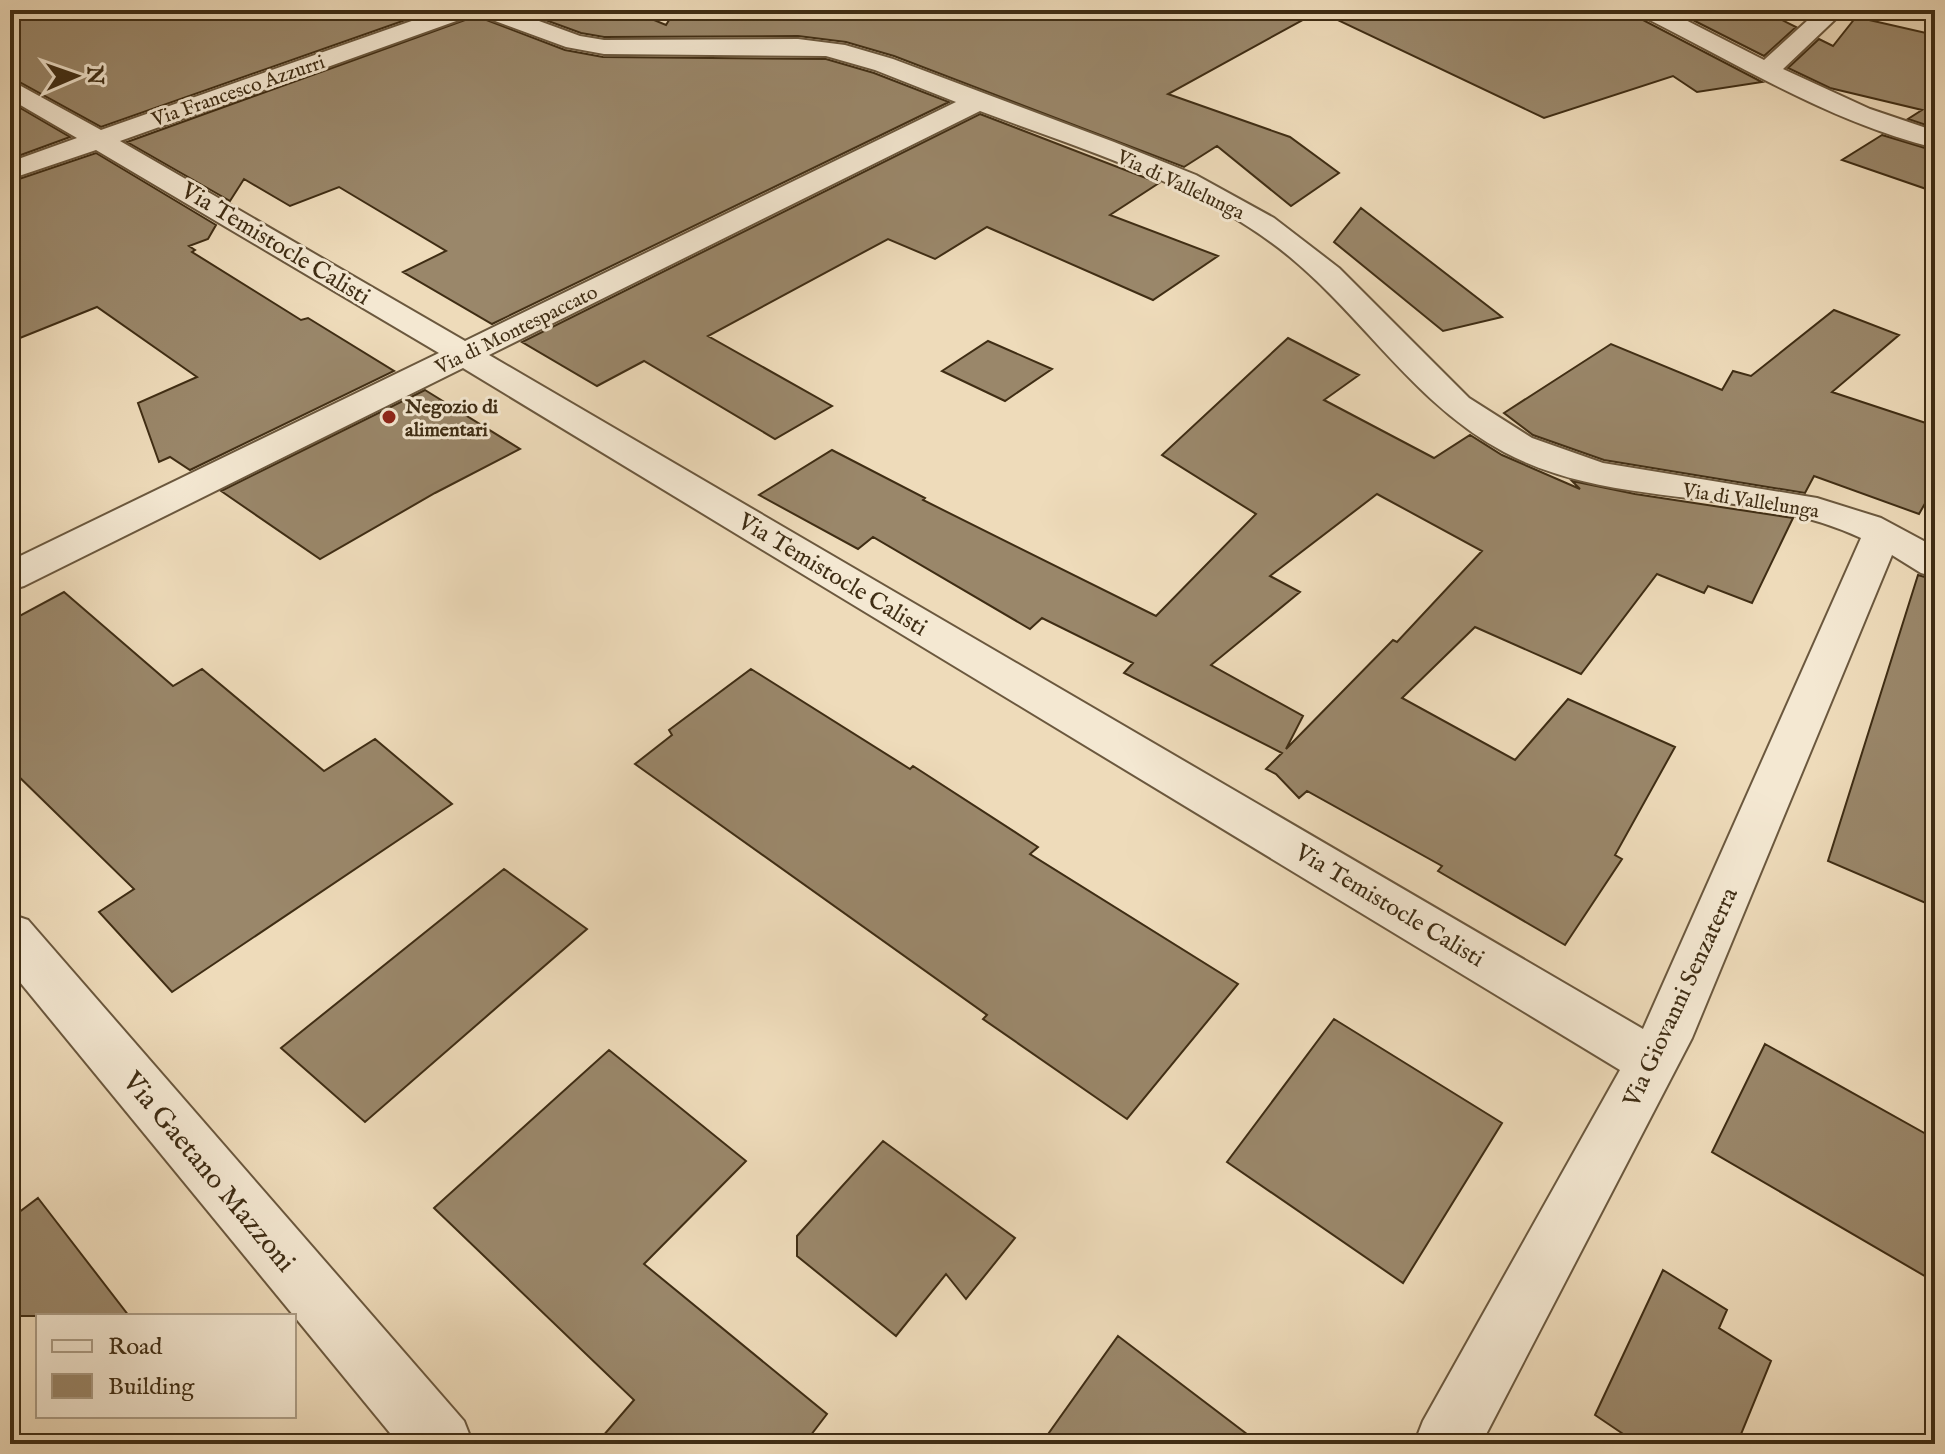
<svg xmlns="http://www.w3.org/2000/svg" width="1945" height="1454" viewBox="0 0 1945 1454" font-family="'IM FELL English',serif">
  <style>
    .building { fill: #9a876a; stroke: #3f2d14; stroke-width: 2; fill-rule: evenodd }
    .lines { fill: none; stroke-linecap: round; stroke-linejoin: round }
    .minor-casing { stroke: #6b583e; stroke-width: 4 }
    .tertiary-casing { stroke: #6b583e; stroke-width: 4 }
    .minor { fill: #f4e8d2; fill-rule: evenodd }
    .tertiary { fill: #f4e8d2; fill-rule: evenodd }
    .poi-dot { fill: #8f2418; stroke: #f4e8d2; stroke-width: 3 }
    .labels { text-anchor: middle; stroke-width: 6; stroke-linejoin: round; paint-order: stroke }
    .far-street-label { font-size: 20px; fill: #3f2d14; stroke: #f4e8d2 }
    .far-poi-label { font-size: 20px; font-weight: bold; fill: #3f2d14; stroke: #f4e8d2; text-anchor: start }
    .street-label { font-size: 24px; fill: #3f2d14; stroke: #f4e8d2 }
    .near-street-label { font-size: 28px; fill: #3f2d14; stroke: #f4e8d2 }
  </style>
  <rect width="100%" height="100%" fill="#eedbba"/>
  <filter id="stains"><feTurbulence type="fractalNoise" baseFrequency=".0025" numOctaves="4"/><feColorMatrix values="0 0 0 0 .2 0 0 0 0 .09 0 0 0 0 .02 0 0 0 .5 -.17"/></filter>
  <radialGradient id="worn" r=".72"><stop offset=".6" stop-color="#630" stop-opacity="0"/><stop offset="1" stop-color="#630" stop-opacity=".3"/></radialGradient>
  <!-- building -->
  <path class="building" d="M10,10H434L101,127L10,77Z
    M518,10H630L666,25L674,12L689,10H893L923,16L940,10H1633L1639,18L1762,82L1697,92L1673,76L1544,118L1319,11L1168,94L1290,137L1339,173L1291,206L1217,146L1184,167L894,56L846,42L798,36L604,37L581,33Z
    M1673,10H1762L1796,27L1764,56Z
    M476,16L565,50L603,57L826,59L874,73L949,102L492,324L403,272L446,251L339,187L290,206L244,179L230,201L127,142Z
    M1856,17L1935,35V128L1908,119L1922,110L1830,88L1788,68L1819,39L1833,46Z
    M10,102L70,137L10,159Z
    M980,114L1159,183L1110,215L1218,256L1153,300L987,227L935,259L888,239L708,336L832,406L775,439L644,361L597,386L522,342Z
    M1882,135L1935,151V192L1842,160Z
    M96,153L216,225L208,239L189,246L195,250L192,252L301,320L308,318L394,371L190,470L170,457L159,462L138,403L197,377L97,307L10,342V182Z
    M1361,208L1502,317L1443,331L1334,242Z
    M1834,310L1899,335L1832,392L1935,426V486L1919,514L1814,476L1805,493L1604,460L1533,435L1504,413L1611,344L1722,390L1733,371L1751,376Z
    M1288,338L1359,375L1324,400L1434,458L1470,435L1502,455L1580,489L1572,481L1635,494L1793,518L1752,603L1708,586L1704,593L1657,574L1581,674L1475,627L1402,698L1515,760L1568,699L1675,747L1615,855L1622,859L1565,945L1438,871L1442,866L1307,791L1299,798L1276,774L1266,769L1282,753L1124,673L1133,663L1042,618L1030,629L873,537L858,549L759,495L832,450L925,498L923,500L1156,616L1256,514L1162,455ZM1377,494L1482,551L1397,642L1393,640L1286,749L1303,716L1211,665L1300,592L1270,576Z
    M988,341L1052,369L1005,401L942,371Z
    M425,390L520,449L435,493L320,559L221,491Z
    M1918,575L1935,580V907L1828,861Z
    M64,592L173,686L202,669L324,771L375,739L452,804L172,992L99,912L134,889L10,768V621Z
    M751,669L910,769L913,766L1038,847L1030,854L1238,984L1127,1119L983,1019L987,1015L635,764L672,735L669,730Z
    M504,869L587,929L365,1122L281,1048Z
    M1334,1019L1502,1123L1403,1283L1227,1162Z
    M1765,1044L1935,1139V1282L1712,1152Z
    M609,1050L746,1161L644,1264L827,1414L804,1444H596L634,1400L434,1208Z
    M883,1141L1015,1238L966,1299L946,1274L896,1336L797,1256V1236Z
    M38,1198L129,1316H10V1219Z
    M1663,1270L1727,1310L1719,1328L1771,1361L1737,1444H1638L1595,1415Z
    M1118,1336L1260,1444H1041Z"/>
  <g class="lines">
    <!-- minor casing -->
    <g class="minor-casing">
      <path id="minor" d="M443,10H509L580,36L604,40L798,39L845,45L893,59L1114,142L1196,175L1274,218L1339,268L1469,398L1532,438L1603,463L1817,498L1881,518L1935,547V577L1921,573L1892,555L1692,1038L1481,1444H1414L1423,1421L1620,1070L463,368L24,586L10,590V561L439,353L96,150L10,179V162L77,138L10,99V80L101,130ZM476,11L479,15L566,47L604,54L826,56L875,70L956,102L465,341L120,141L473,15ZM980,111C1086,151 1201,184 1290,257C1365,319 1416,405 1504,452C1614,511 1749,485 1861,538L1643,1029L489,355Z
        M1636,10H1666L1764,60L1819,10H1845L1783,69L1870,109L1935,131V148C1830,122 1736,63 1640,15Z"/>
    </g>
    <!-- tertiary casing -->
    <g class="tertiary-casing">
      <path id="tertiary" d="M10,914L28,920L464,1421L473,1444H399L10,970Z"/>
    </g>
    <!-- minor -->
    <use href="#minor" class="minor"/>
    <!-- tertiary -->
    <use href="#tertiary" class="tertiary"/>
  </g>
  <!-- markers -->
  <circle class="poi-dot" cx="389" cy="417" r="8"/>
  <g class="labels">
    <!-- far-street labels -->
    <g class="far-street-label">
      <text transform="translate(238 90) rotate(-19)" y="7">Via Francesco Azzurri</text>
      <text transform="translate(1181 184) rotate(25)" y="7">Via di Vallelunga</text>
      <text transform="translate(516 329) rotate(-26)" y="7">Via di Montespaccato</text>
      <text transform="translate(1751 500) rotate(9)" y="7">Via di Vallelunga</text>
    </g>
    <!-- far-poi labels -->
    <g class="far-poi-label">
      <text x="405" y="413">Negozio di<tspan x="405" dy="23">alimentari</tspan></text>
    </g>
    <!-- street labels -->
    <g class="street-label">
      <text transform="translate(276 243) rotate(31)" y="8">Via Temistocle Calisti</text>
      <text transform="translate(833 574) rotate(31)" y="8">Via Temistocle Calisti</text>
      <text transform="translate(1390 905) rotate(31)" y="8">Via Temistocle Calisti</text>
      <text transform="translate(1680 997) rotate(-65)" y="8">Via Giovanni Senzaterra</text>
    </g>
    <!-- near-street labels -->
    <g class="near-street-label">
      <text transform="translate(210 1171) rotate(50)" y="10">Via Gaetano Mazzoni</text>
    </g>
  </g>
  <!-- margin -->
  <rect width="1945" height="1454" fill="none" stroke="#eedbba" stroke-width="40"/>
  <rect x="12" y="12" width="1921" height="1430" fill="none" stroke="#3f2d14" stroke-width="4"/>
  <rect x="20" y="20" width="1905" height="1414" fill="none" stroke="#3f2d14" stroke-width="2"/>
  <!-- legend -->
  <rect x="36" y="1314" width="260" height="104" fill="#f4e8d2" stroke="#ac9d86" stroke-width="2"/>
  <rect x="52" y="1340" width="40" height="12" fill="#f4e8d2" stroke="#ac9d86" stroke-width="2"/>
  <text x="108" y="1354" font-size="24" fill="#3f2d14">Road</text>
  <rect x="52" y="1374" width="40" height="24" fill="#9a876a" stroke="#ac9d86" stroke-width="2"/>
  <text x="108" y="1394" font-size="24" fill="#3f2d14">Building</text>
  <!-- north arrow -->
  <g transform="translate(76 76) rotate(88)" stroke="#f4e8d2" stroke-width="6" paint-order="stroke">
  <path d="M0-6L14 30L0 20L-14 30Z" fill="#3f2d14"/>
  <text y="-12" font-size="22" font-weight="bold" text-anchor="middle" fill="#3f2d14">N</text>
  </g>
  <rect width="100%" height="100%" filter="url(#stains)"/>
  <rect width="100%" height="100%" fill="url(#worn)"/>
</svg>
